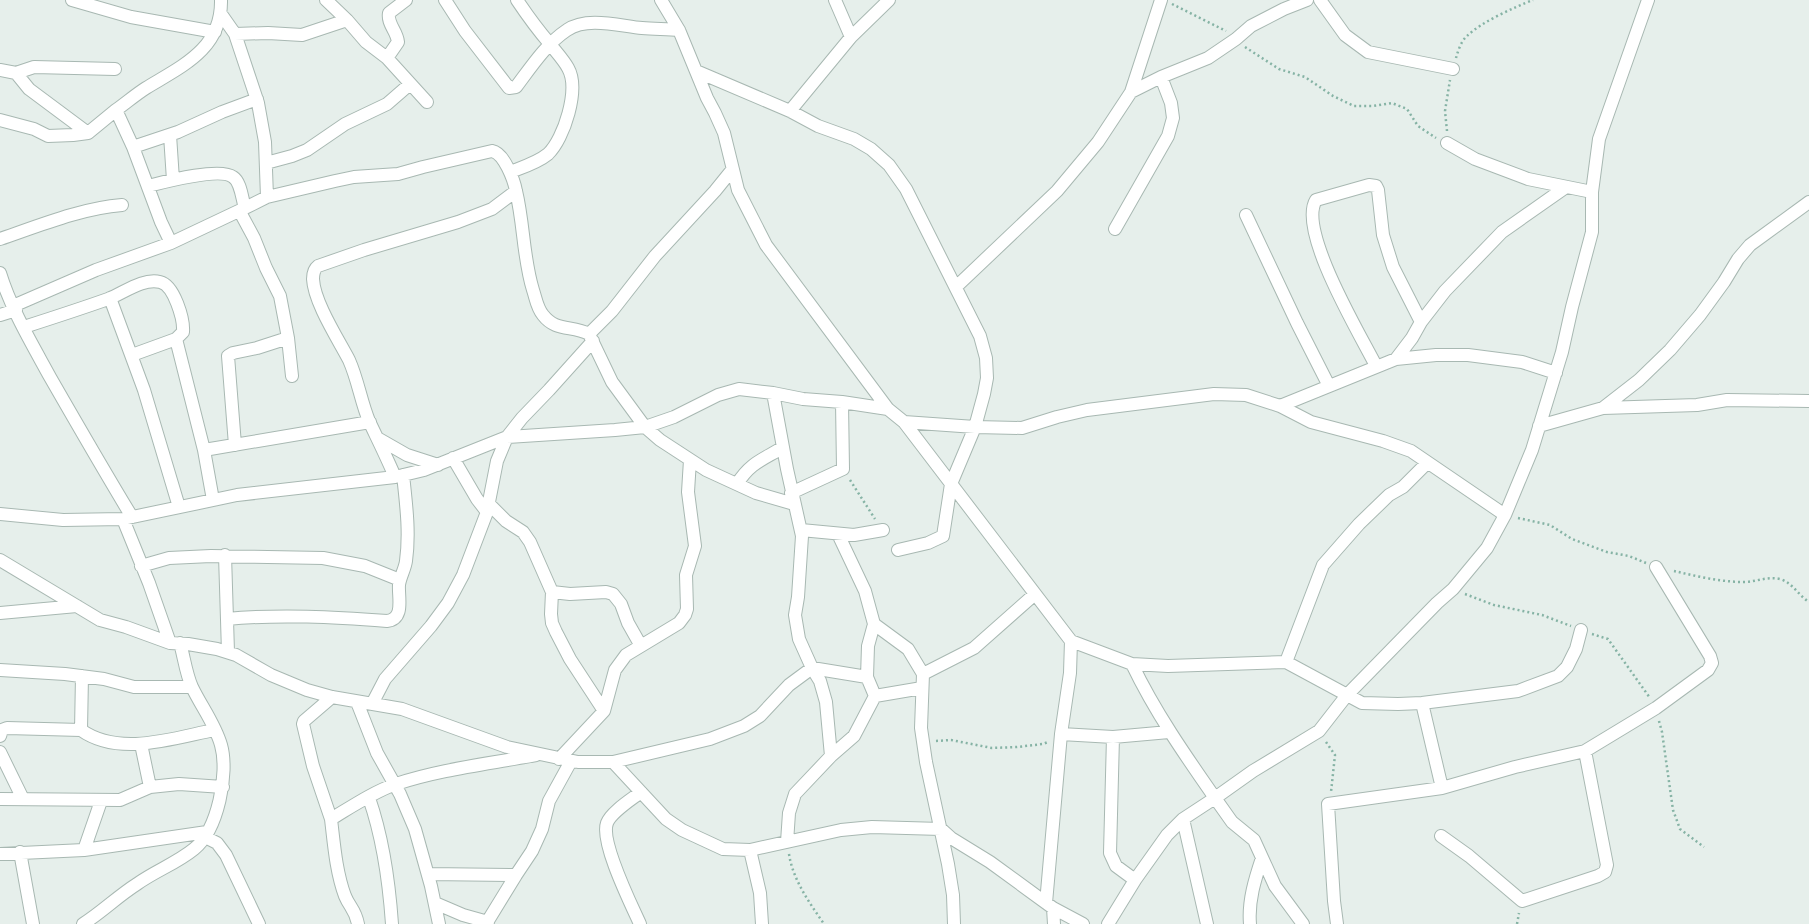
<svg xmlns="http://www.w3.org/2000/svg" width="1809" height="924" viewBox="0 0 1809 924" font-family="'Exo 2',sans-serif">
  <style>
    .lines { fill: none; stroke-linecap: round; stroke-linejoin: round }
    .street-casing { stroke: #a8b8b2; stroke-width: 14 }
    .path { stroke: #86b3a5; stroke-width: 2.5; stroke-dasharray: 2 3; stroke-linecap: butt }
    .street { stroke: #fff; stroke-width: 12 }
  </style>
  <rect width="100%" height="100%" fill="#e6efeb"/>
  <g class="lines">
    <!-- street casing -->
    <g class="street-casing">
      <path id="street" d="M72,0L131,17L215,32
        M326,0L347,20L366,42L387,58L427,102
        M445,0L465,31L509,88L516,87C531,67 546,44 567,30C587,16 620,26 642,28C655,29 667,29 679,30
        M661,0L679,30L707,98L715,113L724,133L738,190L766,245L888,409L904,422L1071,641L1070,673L1061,734L1046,903
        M835,0L851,37
        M1320,0L1345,35L1368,52L1453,69
        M221,14L235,34L258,103L265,142L267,197
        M235,34L268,33L302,35L347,20
        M387,58L398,42C397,31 387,24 389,13L406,0
        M0,70L16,73L34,67L115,69
        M696,71L790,111L818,126L854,139L871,149L889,165L906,189L980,336L986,358L987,378L984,394L975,427L951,484L943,536L928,543L898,550
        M16,73L29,89L88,133
        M1131,92L1161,77L1208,58L1236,39L1251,26L1284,9L1307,0
        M790,111L851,37L889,0
        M0,120L34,129L48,136L73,135L88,133L116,110
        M170,135L173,180
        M1447,143L1475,159L1528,179L1592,192
        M133,147L178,132L222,112L257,99
        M266,163L292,156L307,150L345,124L387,104L410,84
        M510,172C523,167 537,163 548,154C564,139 580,89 568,68C563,59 556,52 550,44C538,30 527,15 517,0
        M148,186C164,182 220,167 233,177C241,182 242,199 245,208L267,197L335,181L354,177L398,174L423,167L492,151C504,153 514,180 516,191C524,224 523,258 533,290C536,299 537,308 543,315C556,332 572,325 589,334L612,382L645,427L660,440L706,470L756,493L794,504
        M240,212L254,238L266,268L280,296L288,338L292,376
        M1246,215L1297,323L1329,386
        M1115,229L1168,136L1173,118L1171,103L1161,77
        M0,239C38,226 82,208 122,205
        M171,243L161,222L133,147L116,110C126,103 135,95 146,88C182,66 222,49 221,0
        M0,273C11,309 32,344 50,377C77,424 104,471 132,517
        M957,286L1057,191L1098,142L1131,92L1161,0
        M110,298L144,390L179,507
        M13,306L96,270L171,243L245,208
        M0,315L16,310
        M24,327C52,318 80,309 108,299C124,293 142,278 160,282C174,285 184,319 183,332L176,339L132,355
        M589,334L612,311L655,256L715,191L732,170
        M176,339L204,450L213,500
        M1396,359L1412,338L1421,322L1445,291L1502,232L1566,187
        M1376,366C1361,336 1297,230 1316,200L1369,185L1376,186L1378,190L1383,235L1393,267L1421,322
        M773,393L787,469L802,536L798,597L795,615L799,639L812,668L820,681L826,702L831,756
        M1280,406L1396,359L1436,355H1468L1522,362L1556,373
        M1603,408L1697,405L1727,400L1809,401
        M904,422L975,427L1022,428L1057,417L1087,410L1214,394L1246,395L1280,406L1311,422L1383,441L1411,451L1505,515
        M1539,426L1603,408L1639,380L1670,350L1700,315L1724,282L1738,259L1750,245L1809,202
        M379,439L407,455L438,465
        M235,445L228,356L233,353L257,348L288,338
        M204,450L370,422
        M453,458L477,499L487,512
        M395,477C387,458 378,440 369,421C361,402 358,380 349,360C338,339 314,302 313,279C313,274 314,269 318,266L364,250L458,222L492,209L516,191
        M737,484C750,463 762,460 782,448
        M791,493L843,469L842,402
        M489,504L506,521L523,532L530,542L552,592L551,614L552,623L556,632L570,659L604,711
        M0,514L63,520L123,519L237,495L395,477L424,470L507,437L615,430L645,427L674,417L718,395L739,389L773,393L803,399L842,402L888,409
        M123,519L149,583L170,643
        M801,530L854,535L883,530
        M225,555L228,652
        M0,560L100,620L126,627L170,643L188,644L217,649L236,655L271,675L307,690L332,697L402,709L507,747L578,762H613L666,819L682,830L723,849L750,850L841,830L872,827L941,829L951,838L990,862L1053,908L1083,924
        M141,566L169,558L211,556L323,558L365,566L400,580
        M552,592L570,594L606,592L613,594L621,604L628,623L641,646
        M0,613L77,606
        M227,619C280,614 334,617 387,621C405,619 398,597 399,585C400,577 405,569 406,561C410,532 406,503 403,475
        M874,624L908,649L923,674L921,728L926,762L948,864L953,895L954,924
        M1071,641L1132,664L1168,666L1286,662L1362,703L1398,704L1422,703L1518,691L1558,676L1567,667L1576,649L1581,630
        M1286,662L1323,565L1359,524L1389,495L1403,487L1427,463
        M0,670L65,674L104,679L134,687H192
        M923,674L974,648L1035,594
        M82,676L81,730C119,757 174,738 214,730
        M875,696L922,688
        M357,702L377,753L400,794L415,829L431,886L439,924
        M1422,703L1442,788
        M372,704L385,679L431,626L448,603L463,575L487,512L497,461L507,437L522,418L549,390L593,341
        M1061,734L1113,737L1169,732
        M0,736L2,730L7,728L81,730
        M1113,737L1110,853L1116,866L1135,880
        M141,744L150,787
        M0,752L23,799
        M559,759L604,711L615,670L626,655L679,623L685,615L687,609L686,575L695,546L688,492L690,460
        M613,762L710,739L744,726L760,716L789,685L812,668L867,677L868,646L874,624L865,591L838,534
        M369,798C383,838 389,881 392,924
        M0,799L120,800L150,787L179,784L223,787
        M331,819L313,766L303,724L304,721L332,697
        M1183,819L1207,924
        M1441,836L1469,856L1522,901L1598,876L1605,872L1607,865L1585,751
        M205,837L217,843L226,855L259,924
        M787,842L789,813L795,794L831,756L854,736L875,696L867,677
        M84,850L101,801
        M750,850L760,893L762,924
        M20,852L33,924
        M0,854L84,850L207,832
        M428,874L516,875
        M435,903L463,915L488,922
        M1053,908L1054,924
        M83,924C102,912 118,896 137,884C155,871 177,863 194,849C218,830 229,773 221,745C215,724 201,706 192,687C186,674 184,657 180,643
        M358,924C355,909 350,908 345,896C336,872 334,844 331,819C351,807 373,792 396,784C441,769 489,764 536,755
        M486,924L516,875L532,851L542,829L549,801L571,761
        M640,924C631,904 600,842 607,823C611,812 632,799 641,792
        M1108,924L1135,880L1167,835L1183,819L1215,798C1185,755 1155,712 1132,664
        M1250,924C1248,901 1255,879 1262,858
        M1303,924L1275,886L1254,840L1232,822L1215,798L1253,771L1319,731L1347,695L1437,603L1453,589L1487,548L1505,515L1532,450L1562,352L1572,307L1592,232V192L1599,139L1648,0
        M1337,924L1334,901L1328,804L1442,788L1515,767L1585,751L1656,708L1708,670L1712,663L1710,656L1656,567"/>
    </g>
    <!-- path -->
    <path class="path" d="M1172,4L1226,31
      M1245,47L1279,69L1305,77L1333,96L1354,106H1373L1392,103L1407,109L1418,126L1436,138
      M1456,58C1458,51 1461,41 1467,36C1481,22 1515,7 1533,0
      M1447,131L1445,111L1450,80
      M850,480L875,519
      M1518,518L1550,525L1572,539L1607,552L1629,556L1646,563
      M1674,571C1696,576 1720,582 1744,582C1756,582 1767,576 1780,579C1793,583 1798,595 1809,602
      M1465,594L1494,605L1542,615L1571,626
      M1592,634L1608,639L1650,698
      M1659,721L1662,732L1673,810L1680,829L1704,847
      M936,741L951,740L992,748L1017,747L1043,744L1048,742
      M1326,742L1335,755L1331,792
      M789,854C793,880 809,902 824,924
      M1517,924L1519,913"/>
    <!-- street -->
    <use href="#street" class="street"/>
  </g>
</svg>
